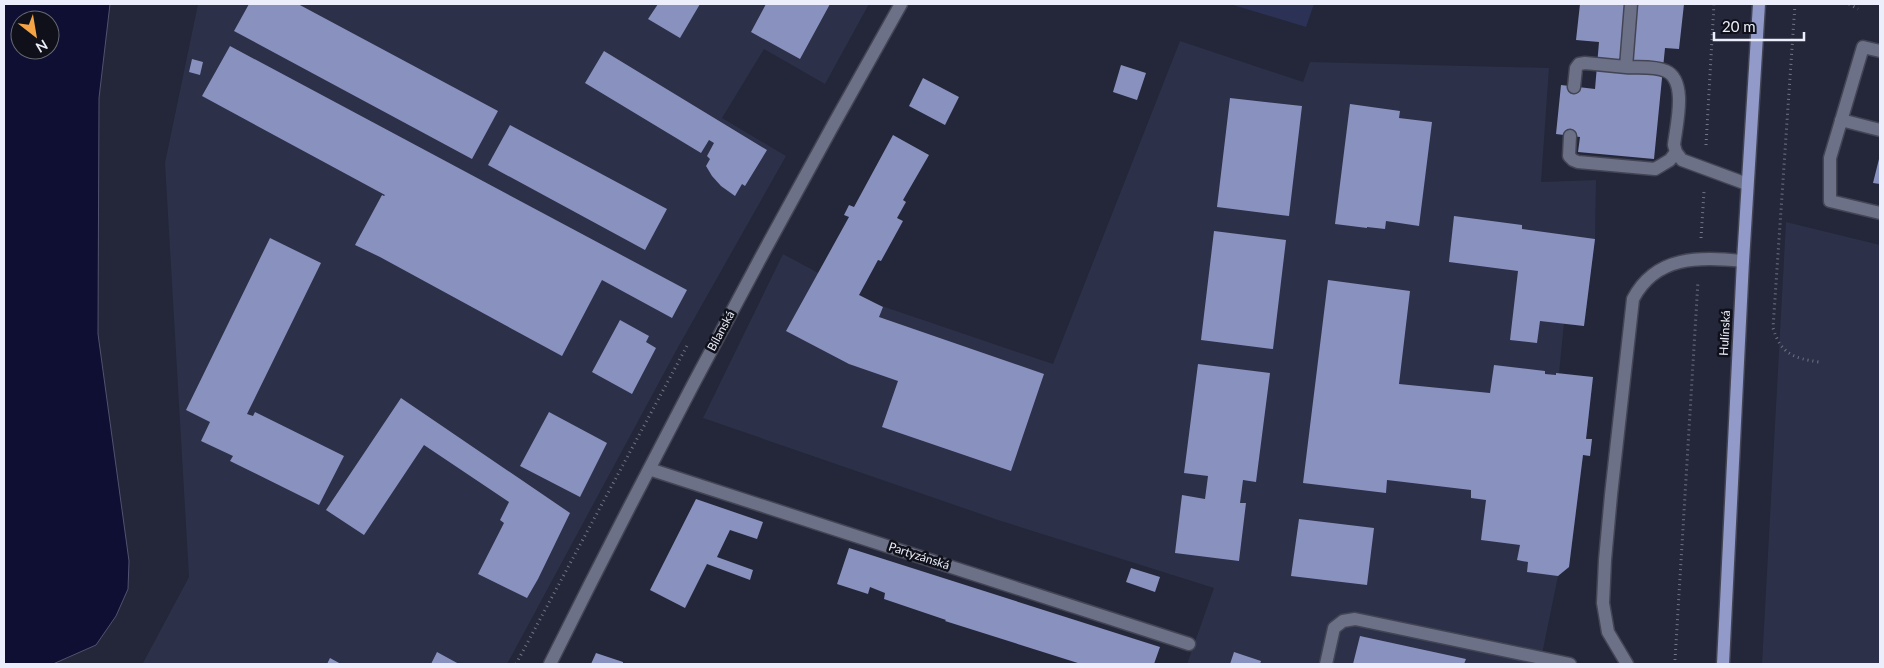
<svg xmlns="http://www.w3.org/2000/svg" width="1884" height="668" viewBox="0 0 1884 668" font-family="Lato,sans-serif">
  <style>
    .built { fill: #2c3049 }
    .green { fill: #2c3156 }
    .water { fill: #0e0f33; stroke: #51526f; fill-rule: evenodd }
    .building { fill: #8991bf }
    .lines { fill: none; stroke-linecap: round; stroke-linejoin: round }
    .service-casing { stroke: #434555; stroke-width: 15 }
    .minor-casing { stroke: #434555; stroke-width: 15 }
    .primary-casing { stroke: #434555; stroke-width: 15 }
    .path { stroke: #717584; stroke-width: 3; stroke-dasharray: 1 4; stroke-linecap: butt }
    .service { stroke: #6c7187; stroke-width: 12 }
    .minor { stroke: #6c7187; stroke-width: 12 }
    .primary { stroke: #919ac8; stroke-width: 12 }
    .labels { text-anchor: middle; stroke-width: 5; stroke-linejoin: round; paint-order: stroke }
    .street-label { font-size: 12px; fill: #eceffb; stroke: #0f1019 }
  </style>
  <rect width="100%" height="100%" fill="#232739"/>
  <!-- built -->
  <path class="built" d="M198,4H869L825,84L764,49L722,118L786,156L677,349L507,664H140L143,663L189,577L165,163Z
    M1180,41L1303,82L1310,62L1549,68L1541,182L1596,180L1595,239L1584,326L1564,324L1559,373L1593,377L1586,438L1592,439L1590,456L1583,455L1569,567L1558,576L1540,664H1187L1214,588L1001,521L703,418L783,254L876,304L1053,364Z
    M1786,222L1880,245V664H1762Z"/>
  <!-- green -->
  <path class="green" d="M1230,4H1314L1306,27Z"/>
  <!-- water -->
  <path class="water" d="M7,4H110L99,98L98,334L129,561L128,589L116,616L96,645L53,664H4V5ZM20,20H50V50H20Z"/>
  <!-- building -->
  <path class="building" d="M249,4H298L498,111L472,159L234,31Z
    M658,4H700L680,38L648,19Z
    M766,4H830L800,59L751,32Z
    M1580,4H1684L1679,49L1665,48L1654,159L1578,152L1580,137L1556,134L1561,85L1595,89L1599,42L1576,40Z
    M230,46L687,290L672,318L602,280L562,356L380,257L355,245L382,195L384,196L385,195L202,96Z
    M604,51L767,150L745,186L742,184L735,196L721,186L712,176L706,166L710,159L707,156L714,143L709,140L701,153L585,83Z
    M192,59L203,62L200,75L189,72Z
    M1121,65L1146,73L1137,100L1113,92Z
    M923,78L959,97L945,125L909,106Z
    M1230,98L1302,106L1289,216L1217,207Z
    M1350,104L1400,111L1399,118L1432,122L1419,226L1386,221L1385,229L1367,227V228L1335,224Z
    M510,125L667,209L645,250L488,165Z
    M893,135L929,155L903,200L906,202L897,218L903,221L881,261L878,260L859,295L883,307L879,317L1044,374L1011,471L882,427L898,381L849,364L786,331L849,217L844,215L849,205L854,207Z
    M1880,155V184L1873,183Z
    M1454,216L1522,225V229L1595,239L1584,326L1540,321L1537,343L1510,340L1518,271L1449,262Z
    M1214,231L1286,240L1273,349L1201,340Z
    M270,238L321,263L247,414L253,416L255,412L344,456L319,505L230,461L233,456L201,441L210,422L186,410Z
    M1328,280L1410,291L1399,384L1490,393L1494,365L1545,371V374L1556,375V373L1593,377L1586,439H1592L1590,456L1583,455L1569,567L1558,576L1527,572L1528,562L1517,560L1520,545L1481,540L1486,500L1471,498V490L1387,480L1386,493L1303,483Z
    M620,320L649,336L646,342L656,348L632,394L592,372Z
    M1198,364L1270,373L1256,482L1243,480L1240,503H1246L1239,561L1175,553L1182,495L1205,499L1208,476L1184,473Z
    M401,398L570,513L538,579L527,598L478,574L504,523L500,520L509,502L424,445L364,535L326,510Z
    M549,412L607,443L580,497L520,466Z
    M696,499L763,522L757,539L730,530L717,557L753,570L750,580L707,564L685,608L650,590Z
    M1299,519L1374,528L1367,585L1291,576Z
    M849,548L1160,647L1154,664H1081L945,621L946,620L884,599L885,593L870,587L868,594L837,584Z
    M1131,568L1160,577L1155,592L1126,582Z
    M1360,636L1466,659L1464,664H1353Z
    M437,652L459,664H431Z
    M1234,652L1261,661L1260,664H1230Z
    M596,653L623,662V664H591Z
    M330,658L341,664H327Z"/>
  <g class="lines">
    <!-- service casing -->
    <g class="service-casing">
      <path id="service" d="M1631,4L1626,67C1638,68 1655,66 1666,71C1688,81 1676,126 1674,145L1676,152L1682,160L1747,184
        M1880,51L1863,47L1830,158V201L1880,213
        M1574,87L1576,68L1579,64L1585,63L1626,67
        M1841,120L1880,130
        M1570,136L1569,156L1573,160L1578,162L1655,169L1670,160L1676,152
        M1326,664L1334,628L1343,621L1355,619L1570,664
        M1627,664L1608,632L1603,603L1605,560L1611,495L1633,299C1656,255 1699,257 1743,261"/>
    </g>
    <!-- minor casing -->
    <g class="minor-casing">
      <path id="minor" d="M649,469L1189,644
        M550,664C661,441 778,221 901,4"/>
    </g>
    <!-- primary casing -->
    <g class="primary-casing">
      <path id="primary" d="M1723,664L1743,261L1759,4"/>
    </g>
    <!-- path -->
    <path class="path" d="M1795,4L1773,328C1781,354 1793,358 1819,362
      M1849,4L1858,9
      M1706,145L1714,4
      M1701,238L1704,192
      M1675,660L1698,281
      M516,664L688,344"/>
    <!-- service -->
    <use href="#service" class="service"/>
    <!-- minor -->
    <use href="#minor" class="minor"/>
    <!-- primary -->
    <use href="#primary" class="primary"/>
  </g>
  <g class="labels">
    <!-- street labels -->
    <g class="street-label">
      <text transform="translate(721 331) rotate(-62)" y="4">Bílanská</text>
      <text transform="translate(1725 333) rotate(-87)" y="4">Hulínská</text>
      <text transform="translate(919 556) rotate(18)" y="4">Partyzánská</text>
    </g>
  </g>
  <!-- border -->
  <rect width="1884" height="668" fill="none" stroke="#eceffb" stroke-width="10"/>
  <!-- north arrow -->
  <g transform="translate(35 35) rotate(149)"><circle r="24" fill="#0f1019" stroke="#676973"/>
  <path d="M0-4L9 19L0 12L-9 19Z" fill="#f5a345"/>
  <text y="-8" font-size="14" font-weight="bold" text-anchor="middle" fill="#eceffb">N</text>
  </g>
  <!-- scale -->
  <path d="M1714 32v8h90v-8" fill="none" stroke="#eceffb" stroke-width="2.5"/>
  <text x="1722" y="32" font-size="15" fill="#eceffb" stroke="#0f1019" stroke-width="4" paint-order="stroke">20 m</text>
</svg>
